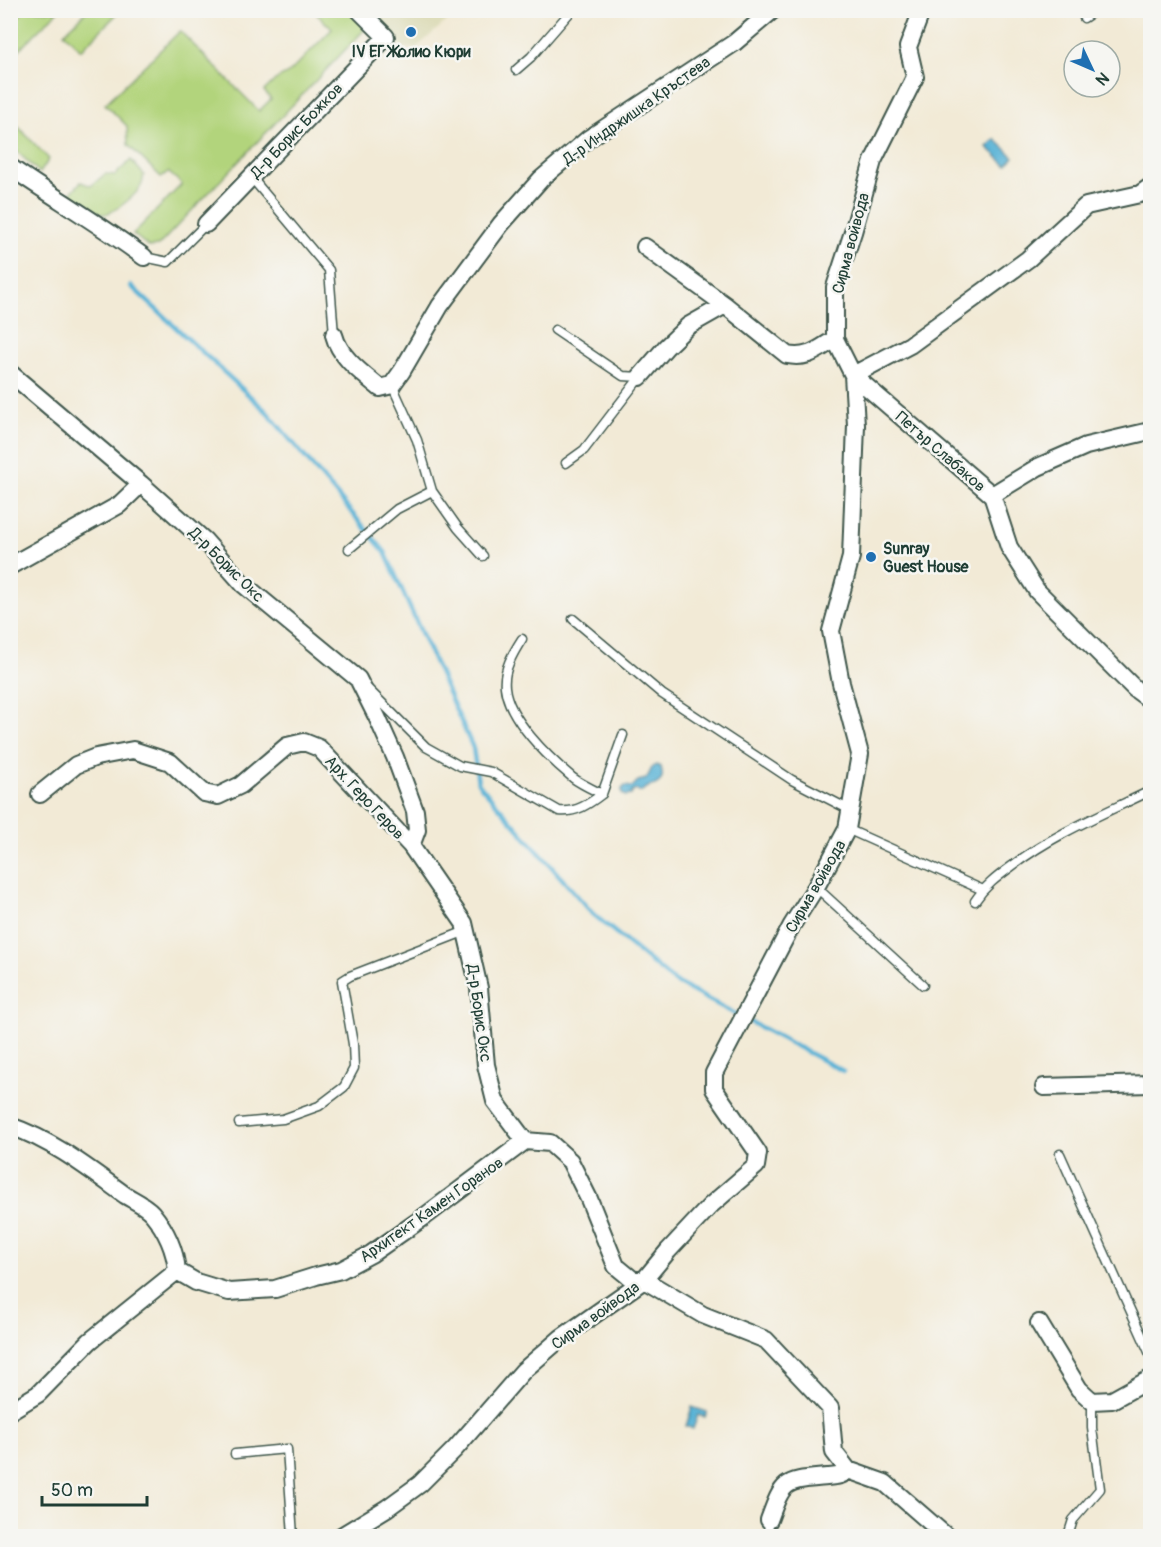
<svg xmlns="http://www.w3.org/2000/svg" width="1161" height="1547" viewBox="0 0 1161 1547" font-family="Pangolin,sans-serif">
  <style>
    .built { fill: #deddbb }
    .green { fill: #b2d47b; stroke: #688858; stroke-width: 1.5 }
    .water { fill: #59b2d6; stroke: #3c7885; stroke-width: 1.5 }
    .lines { fill: none; stroke-linecap: round; stroke-linejoin: round }
    .stream { stroke: #59b2d6; stroke-width: 4.5 }
    .lane-casing { stroke: #3f574c; stroke-width: 11 }
    .street-casing { stroke: #3f574c; stroke-width: 20 }
    .lane { stroke: #fff; stroke-width: 8 }
    .street { stroke: #fff; stroke-width: 16 }
    .poi-dot { fill: #1f6fb2; stroke: #f6f6f2; stroke-width: 2 }
    .labels { text-anchor: middle; stroke-width: 5; stroke-linejoin: round; paint-order: stroke }
    .poi-label { font-size: 16px; font-weight: bold; fill: #1f3d34; stroke: #f6f6f2 }
    .street-label { font-size: 16px; fill: #1f3d34; stroke: #f6f6f2 }
  </style>
  <rect width="100%" height="100%" fill="#f6f6f2"/>
  <filter id="ink" filterUnits="userSpaceOnUse"><feTurbulence type="fractalNoise" baseFrequency=".0167" numOctaves="2"/><feDisplacementMap in="SourceGraphic" scale="12" xChannelSelector="R" yChannelSelector="G"/><feConvolveMatrix kernelMatrix="1 2 1 2 8 2 1 2 1" color-interpolation-filters="sRGB"/></filter>
  <filter id="wash" filterUnits="userSpaceOnUse"><feTurbulence type="fractalNoise" baseFrequency=".008" numOctaves="4" result="noise"/><feDisplacementMap in="SourceGraphic" scale="24" xChannelSelector="R" yChannelSelector="G"/><feGaussianBlur stdDeviation="1.35" result="paint"/><feColorMatrix in="noise" values="0 0 0 0 0 0 0 0 0 0 0 0 0 0 0 0 0 1.4 0 .05"/><feComposite in="paint" operator="in"/></filter>
  <g filter="url(#wash)">
    <rect width="100%" height="100%" fill="#f2ead6"/>
    <!-- built -->
    <path class="built" d="M367,11H456L451,17L416,48H404Z"/>
    <!-- green -->
    <path class="green" d="M25,10L58,11L11,58V24Z
      M87,11H120L81,50L64,33Z
      M314,11H351L367,27L158,246L149,247L133,234L182,184L168,172L161,177L128,145L127,126L105,104L180,31L259,111L271,99L264,91L275,80L290,72L332,29Z
      M11,119L49,159L40,173L11,146Z
      M131,160L144,175C143,178 143,181 142,184C138,194 112,216 101,214C90,212 76,202 68,196L81,182L91,186L105,174L115,175Z"/>
    <!-- water -->
    <path class="water" d="M995,139L1014,157L1006,165L987,147Z
      M656,765L661,767C663,774 664,781 655,785C653,786 651,785 650,786C646,788 644,790 640,792L637,790L633,791L631,795L626,796L622,794V789L625,786L632,787L638,781L646,779L650,772L652,767Z
      M692,1407L707,1412L705,1417L698,1415L693,1429L686,1426Z"/>
    <g class="lines">
      <!-- stream -->
      <path class="stream" d="M131,286L266,411L385,552L473,748L478,783L593,914L675,982L843,1071"/>
    </g>
  </g>
  <g filter="url(#ink)">
    <g class="lines">
      <!-- lane casing -->
      <g class="lane-casing">
        <path id="lane" d="M1084,18L1096,10
          M516,70L531,57L572,10
          M251,177L329,270L334,335
          M144,257L168,262L206,224
          M555,330L623,376L640,377
          M392,385L417,440L432,491L458,528L483,556
          M566,463L584,450L640,377
          M349,549L397,509L432,491
          M573,619L662,694L792,780L850,810
          M522,639C513,653 503,670 505,687C508,719 549,758 573,778C581,784 592,789 602,794L623,735
          M368,689L426,747L460,766L491,772L559,811C576,813 589,804 602,794
          M847,829L983,890
          M816,887L923,985
          M975,901C985,886 997,877 1012,866C1054,834 1103,814 1150,791
          M239,1123L283,1119L319,1106L344,1087L354,1068L353,1044L342,981L350,976L466,931
          M1060,1154L1150,1354
          M235,1454L287,1449L293,1536
          M768,1536L769,1520
          M1068,1536L1073,1520L1100,1489L1092,1428V1401"/>
      </g>
      <!-- street casing -->
      <g class="street-casing">
        <path id="street" d="M10,167C55,198 101,225 144,257
          M1150,187L1140,194L1086,206L1028,259L910,345L853,375L992,495L1009,547L1037,591L1135,689L1150,700
          M206,224L386,37L359,10
          M645,247L725,305L787,355C808,359 817,350 835,339
          M334,335C340,358 362,373 380,388L392,385L402,371L440,306L501,224L541,179L588,139L734,43L773,10
          M10,373L141,484L205,541L243,584L358,679L377,717L395,757L415,811L417,830L411,846L464,923L479,988L486,1065L495,1101L525,1141L550,1143L570,1161L589,1199L616,1266L633,1280H644L703,1315L766,1340L830,1408L834,1452L848,1470L885,1483L946,1536
          M640,377L666,347L688,326L725,305
          M992,495L1038,467L1086,446L1150,431
          M10,566L119,505L141,484
          M40,794L76,765L96,757L133,750L170,762L204,793L218,796L241,785L287,746L304,742L319,748L411,846
          M1044,1087L1150,1084
          M10,1126C52,1140 89,1169 125,1195C133,1200 145,1205 152,1213C166,1230 175,1249 177,1271L196,1282L229,1292L275,1289L316,1276L341,1270L371,1254L424,1217L525,1141
          M1039,1323L1079,1389L1092,1401L1112,1400L1150,1379
          M10,1411L38,1394L90,1341L177,1271
          M769,1520C784,1479 784,1481 827,1477C836,1476 841,1477 848,1470
          M341,1536L387,1508L420,1484L455,1449L523,1371L561,1338L644,1280L668,1251L711,1205L756,1166L758,1153L714,1089V1073L792,925L816,887L847,829L860,754L841,683L831,631L851,557L856,425L853,375L835,339V287L853,232L873,161L915,77L908,47L922,10"/>
      </g>
      <!-- lane -->
      <use href="#lane" class="lane"/>
      <!-- street -->
      <use href="#street" class="street"/>
    </g>
  </g>
  <!-- markers -->
  <g class="poi-dot">
    <circle cx="411" cy="32" r="6"/>
    <circle cx="871" cy="557" r="6"/>
  </g>
  <g class="labels">
    <!-- poi labels -->
    <g class="poi-label">
      <text x="411" y="57">IV ЕГ Жолио Кюри</text>
      <text x="883" y="554" text-anchor="start">Sunray<tspan x="883" dy="18">Guest House</tspan></text>
    </g>
    <!-- street labels -->
    <g class="street-label">
      <text transform="translate(636 110) rotate(-35)" y="6">Д-р Индржишка Кръстева</text>
      <text transform="translate(296 130) rotate(-46)" y="6">Д-р Борис Божков</text>
      <text transform="translate(850 243) rotate(-75)" y="6">Сирма войвода</text>
      <text transform="translate(941 451) rotate(41)" y="6">Петър Слабаков</text>
      <text transform="translate(227 564) rotate(45)" y="6">Д-р Борис Окс</text>
      <text transform="translate(365 797) rotate(47)" y="6">Арх. Геро Геров</text>
      <text transform="translate(815 886) rotate(-60)" y="6">Сирма войвода</text>
      <text transform="translate(480 1013) rotate(82)" y="6">Д-р Борис Окс</text>
      <text transform="translate(431 1209) rotate(-35)" y="6">Архитект Камен Горанов</text>
      <text transform="translate(595 1315) rotate(-36)" y="6">Сирма войвода</text>
    </g>
  </g>
  <!-- margin -->
  <rect width="1161" height="1547" fill="none" stroke="#f6f6f2" stroke-width="36"/>
  <!-- north arrow -->
  <g transform="translate(1092 69) rotate(134)"><circle r="28" fill="#f6f6f2" stroke="#a0aca6" stroke-width="1.5"/>
  <path d="M0-4.5L10 22L0 15L-10 22Z" fill="#1f6fb2"/>
  <text y="-9" font-size="16" font-weight="bold" text-anchor="middle" fill="#1f3d34">N</text>
  </g>
  <!-- scale -->
  <path d="M42 1496v9h105v-9" fill="none" stroke="#1f3d34" stroke-width="3"/>
  <text x="51" y="1496" font-size="18" fill="#1f3d34" stroke="#f6f6f2" stroke-width="4.5" paint-order="stroke">50 m</text>
</svg>
